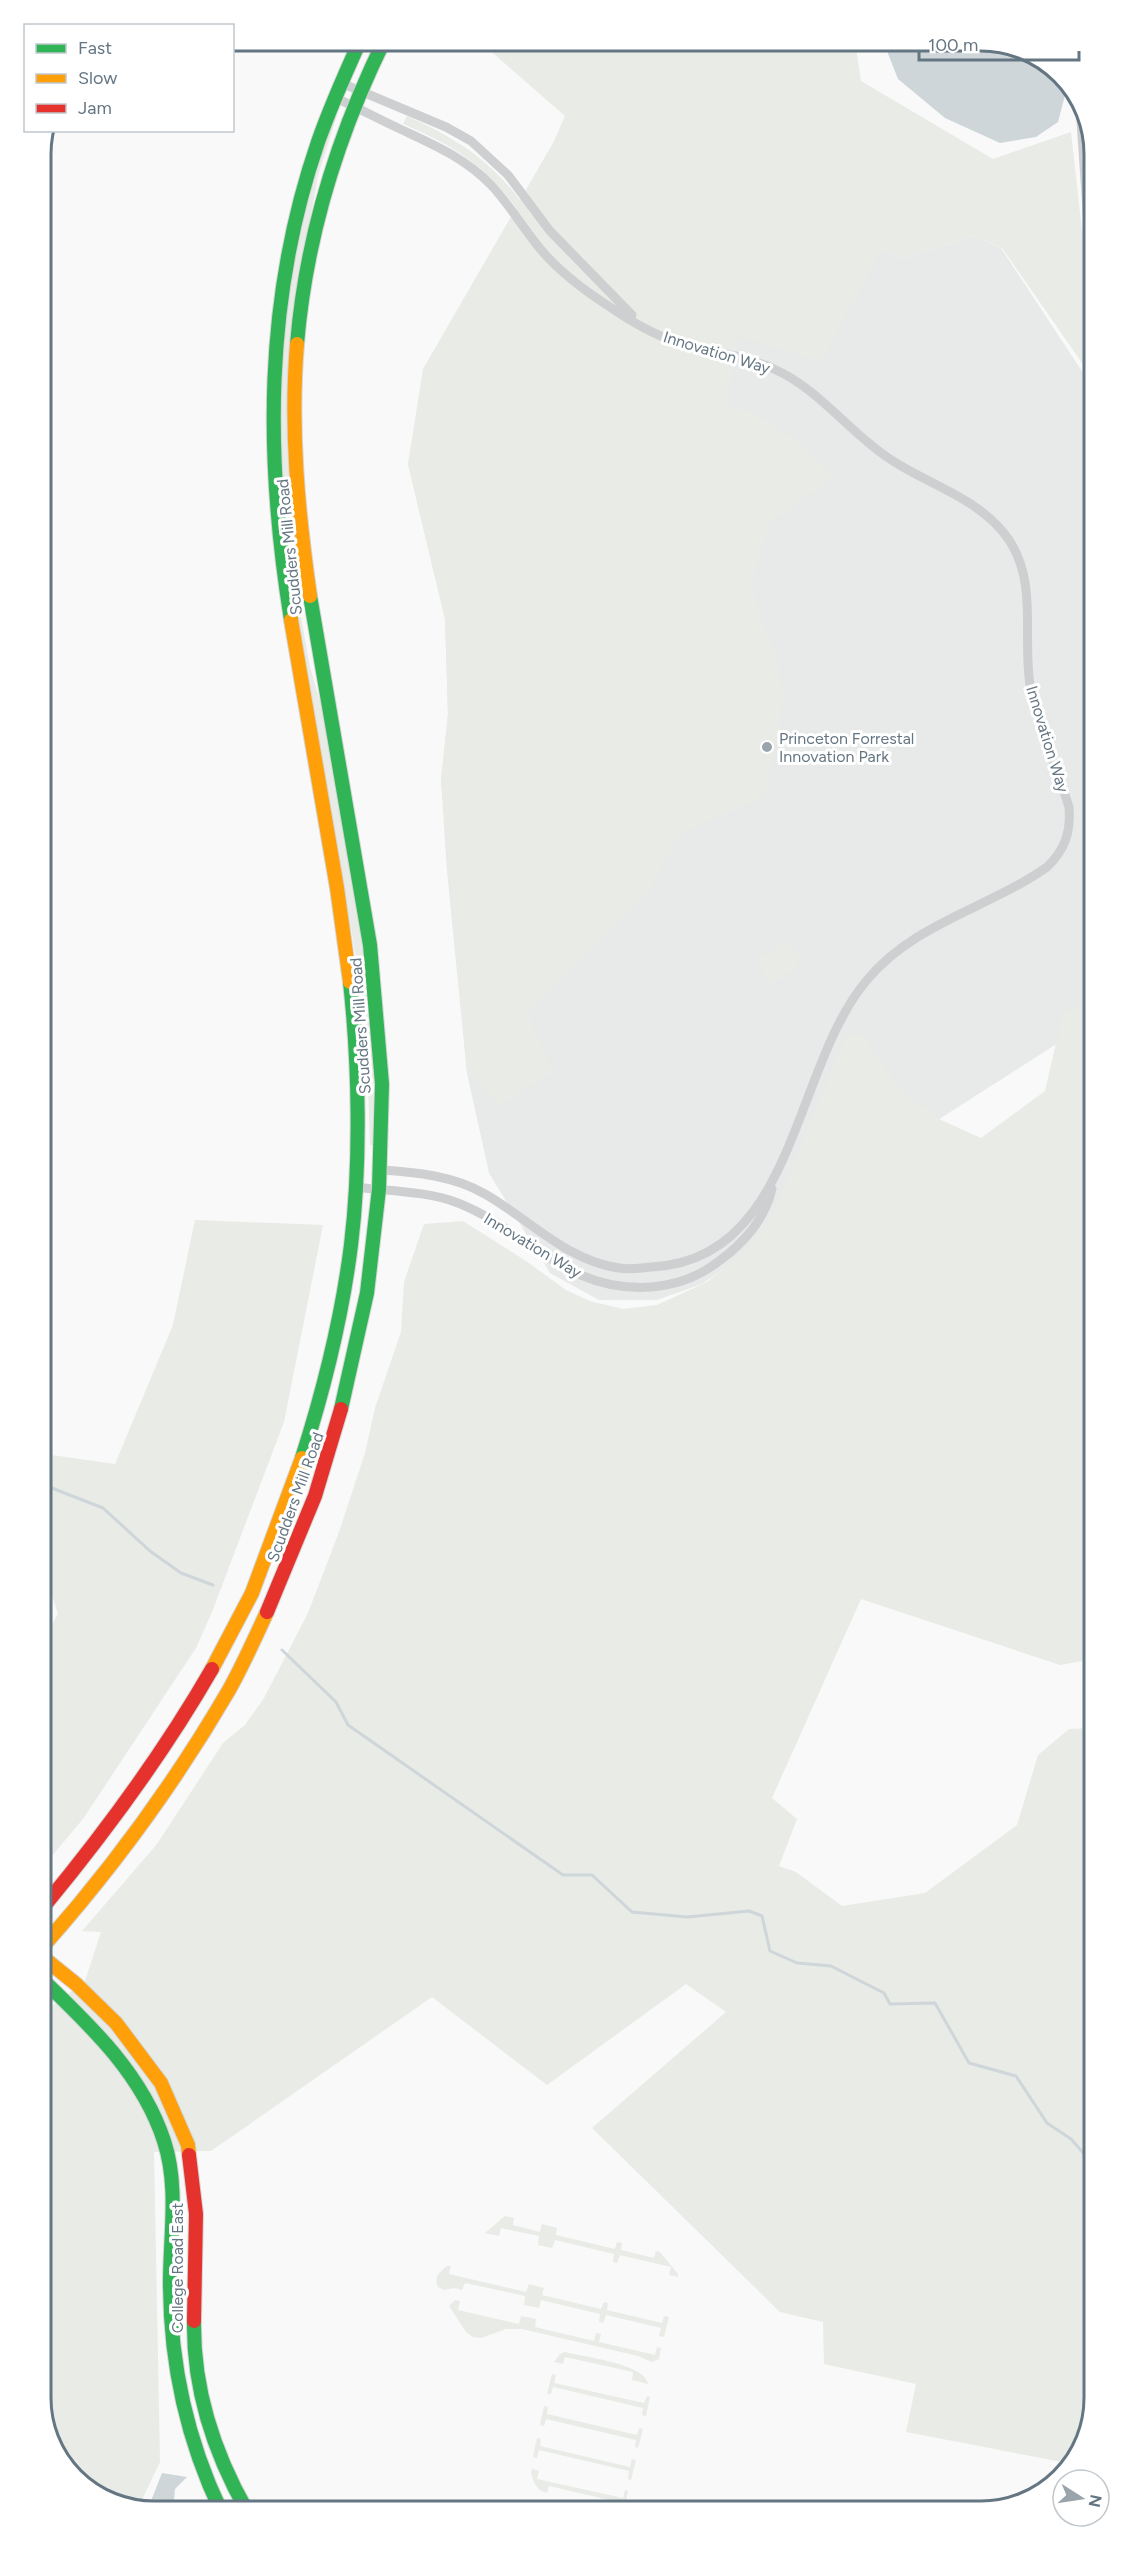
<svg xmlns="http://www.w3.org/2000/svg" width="1135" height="2552" viewBox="0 0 1135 2552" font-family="Figtree,sans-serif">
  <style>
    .built { fill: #e8e9e9 }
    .green { fill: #e8ebe6 }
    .water { fill: #ced6d9 }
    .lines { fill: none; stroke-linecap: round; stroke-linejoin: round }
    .stream { stroke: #ced6d9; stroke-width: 3 }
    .fast-casing { stroke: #d5d6d7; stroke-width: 16 }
    .slow-casing { stroke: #d5d6d7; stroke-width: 16 }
    .jam-casing { stroke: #d5d6d7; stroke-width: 16 }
    .street { stroke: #cecfd0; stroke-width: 9 }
    .fast { stroke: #30b455; stroke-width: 14 }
    .slow { stroke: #ff9f0a; stroke-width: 14 }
    .jam { stroke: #e5322d; stroke-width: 14 }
    .poi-dot { fill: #99a4ac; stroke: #fff; stroke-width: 2 }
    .labels { text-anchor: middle; stroke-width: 6; stroke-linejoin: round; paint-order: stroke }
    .street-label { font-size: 16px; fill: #657683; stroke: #fff }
    .poi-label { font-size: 16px; fill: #657683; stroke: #fff; text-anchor: start }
    .rim { fill: none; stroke: #657683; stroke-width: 3 }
  </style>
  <rect width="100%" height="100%" fill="#f9f9f9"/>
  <!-- built -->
  <path class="built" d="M716,188L903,258L974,236L1001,248L1089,382L1091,1022L897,1146L702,1284L657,1300H599L550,1273L489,1173L467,1073L447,871L441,780L448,714L445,619L408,464Z"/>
  <!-- green -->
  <path class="green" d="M479,41H855L861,81L993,159L1071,132L1089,294V373L1002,248L974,236L903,258L881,250L822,362L739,337L727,404C772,417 802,446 836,476L770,523L751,584L765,630L776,654L784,696L765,796L679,835L651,889L528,1014L553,1072L499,1106L467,1073L441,780L448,714L445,619L408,464L423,369L516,208C484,164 452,145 403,124L407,116C455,138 488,158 520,200L553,143L565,116Z
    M334,111L338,112L318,176L293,315L288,375L287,444L292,527L288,528L277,419L286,299L304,207Z
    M290,572H293L310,667L324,715L361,926L373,1043L374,1145H370L366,1016Z
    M781,942L791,945L799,956V964L775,983H768L763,979L760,959Z
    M1091,1000L1093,1659L1060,1665L861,1599L772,1798L797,1819L779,1866L796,1872L842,1906L925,1893L1017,1825L1038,1755L1069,1729L1093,1728L1094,2398L1072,2464L906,2432L916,2384L824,2364L823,2322L780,2312L592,2128L726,2012L686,1984L547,2085L432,1997L211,2151L154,2152L160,2462L138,2508L85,2488L47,2435L46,2004L54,2005L85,1981L101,1932L82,1931L157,1844L223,1743L245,1725L264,1698L308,1613L339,1532L365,1453L375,1408L401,1332L404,1282L424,1224L463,1221L526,1261L566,1290L590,1301L623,1309L657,1305L707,1282L746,1250L774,1212L844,1040L852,1033L863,1036L902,1091L941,1120L981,1138L1045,1091L1063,1013Z
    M195,1220L323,1225L284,1422L212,1612L196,1648L83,1819L45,1864V1637L58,1614L44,1571V1454L115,1464L173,1325Z
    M505,2216L514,2218L513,2225L540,2232L542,2224L557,2228L556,2235L615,2249L617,2242L622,2243L621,2250L654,2258L656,2251L660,2252L678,2274V2277L669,2275L671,2267L620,2255L617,2263L613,2262L614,2254L555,2240L552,2248L538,2245L539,2236L501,2228L499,2236L485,2233Z
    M447,2266H451L449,2274L526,2292L529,2284L544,2288L542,2295L601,2309L604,2302L608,2303L607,2310L662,2323L664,2316L669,2317L664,2337L659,2336L661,2328L606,2315L603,2323L599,2322L600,2314L541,2300L539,2308L524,2305L525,2296L465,2283L462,2290L454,2288L444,2290L438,2287C433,2277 440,2272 447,2266Z
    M455,2300L460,2301L458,2310L519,2324L521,2316L536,2319L535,2327L594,2341L596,2333L601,2334L599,2342L655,2355L657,2347L661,2348L659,2359L652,2362L638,2356L522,2329H506L481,2338L473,2337L466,2332L449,2306Z
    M565,2352C584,2357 646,2364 648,2384L632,2380L633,2372L565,2357L563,2364L554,2362L560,2354Z
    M552,2374L556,2375L554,2383L644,2403L647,2396L650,2397L646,2416L642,2415L643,2408L553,2387L551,2394H547Z
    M544,2406L548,2407L547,2414L637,2435L639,2428L643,2429L638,2448L635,2447L636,2440L546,2419L544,2426L540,2425Z
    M537,2438L541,2439L540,2446L630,2467L632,2459L636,2460L631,2480L628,2479L629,2471L539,2450L537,2458L533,2457Z
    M532,2469L539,2471L537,2479L623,2498L625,2490L628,2491L625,2508H621L622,2503L549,2486L547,2493C537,2491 532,2481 531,2471Z"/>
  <!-- water -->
  <path class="water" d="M883,41H988L1050,64L1061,79L1065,95L1058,122L1036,137L1000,143L945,118L898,79Z
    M162,2473L187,2477L175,2489L173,2511H147Z"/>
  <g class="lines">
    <!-- stream -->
    <path class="stream" d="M44,1485L103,1508L150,1551L181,1573L213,1585
      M282,1650L336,1702L348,1725L563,1875H592L632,1912L687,1917L749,1911L762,1916L770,1951L797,1963L831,1966L884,1993L890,2004L935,2003L969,2063L1016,2076L1047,2123L1071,2139L1094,2165"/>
    <!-- fast casing -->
    <g class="fast-casing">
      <path id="fast" d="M297,344C306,236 337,137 384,41
        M310,596L370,945L382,1084L379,1189L367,1293L341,1409
        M291,620C265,458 264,299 318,142C330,108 345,74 360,41
        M302,1458C324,1389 342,1317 351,1245C361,1163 359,1064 350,982
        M45,1982C93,2028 143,2076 164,2141C179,2186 170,2235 170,2282C170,2363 186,2438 221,2511
        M194,2321C193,2388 214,2453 247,2511"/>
    </g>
    <!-- slow casing -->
    <g class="slow-casing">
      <path id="slow" d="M297,344C290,428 298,513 310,596
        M291,620L337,888L350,982
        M212,1669L252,1593L302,1458
        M45,1944C115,1865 176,1781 229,1690C243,1665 255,1638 267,1612
        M45,1959L76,1984L116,2023L161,2083L188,2145L189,2155"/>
    </g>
    <!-- jam casing -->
    <g class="jam-casing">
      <path id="jam" d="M267,1612L315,1496L341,1409
        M45,1905C107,1830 163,1754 212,1669
        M189,2155L196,2214L194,2321"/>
    </g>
    <!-- street -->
    <path class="street" d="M339,82L446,127L471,141L508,175L550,231L632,315
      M333,97C355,106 376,118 398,128C432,144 464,157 491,185C510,205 524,230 542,251C561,273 585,291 610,307C629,320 651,333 673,341C706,352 742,354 774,369C819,389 847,430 887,457C927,485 981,498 1009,540C1039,585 1021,641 1031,691C1040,730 1057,769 1069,807C1071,832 1065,850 1047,867C989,908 914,923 867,980C792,1068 796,1261 651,1267C640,1268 629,1270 619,1268C567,1261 529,1219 485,1194C454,1176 416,1172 380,1170
      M1080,106L1089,239
      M355,1187C387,1191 428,1191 458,1203C529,1231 566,1293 651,1287C676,1285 700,1276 719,1261C743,1244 765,1219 772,1189"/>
    <!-- fast -->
    <use href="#fast" class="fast"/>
    <!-- slow -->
    <use href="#slow" class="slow"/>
    <!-- jam -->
    <use href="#jam" class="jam"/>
  </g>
  <!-- markers -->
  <circle class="poi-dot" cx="767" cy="747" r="6"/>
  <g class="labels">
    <!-- street labels -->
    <g class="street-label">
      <text transform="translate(717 352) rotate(17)" y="6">Innovation Way</text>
      <text transform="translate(289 547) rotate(-96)" y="6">Scudders Mill Road</text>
      <text transform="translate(1048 739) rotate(73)" y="6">Innovation Way</text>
      <text transform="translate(360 1026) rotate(-94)" y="6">Scudders Mill Road</text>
      <text transform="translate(533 1245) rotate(31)" y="6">Innovation Way</text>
      <text transform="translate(295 1497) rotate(-70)" y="6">Scudders Mill Road</text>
      <text transform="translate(177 2268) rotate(-90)" y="6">College Road East</text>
    </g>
    <!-- poi labels -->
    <g class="poi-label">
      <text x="779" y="744">Princeton Forrestal<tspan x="779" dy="18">Innovation Park</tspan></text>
    </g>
  </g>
  <!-- crop -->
  <path d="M0 0H1135V2552H0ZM154 51H981A103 103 0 0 1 1084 154V2398A103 103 0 0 1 981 2501H154A103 103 0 0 1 51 2398V154A103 103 0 0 1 154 51Z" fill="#fff" fill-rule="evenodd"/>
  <path class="rim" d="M154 51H981A103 103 0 0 1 1084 154V2398A103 103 0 0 1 981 2501H154A103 103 0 0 1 51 2398V154A103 103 0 0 1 154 51Z"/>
  <!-- legend -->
  <rect x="24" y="24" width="210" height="108" fill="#ffffff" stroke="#c1c8cd" stroke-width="1.5"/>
  <rect x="36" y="44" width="30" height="9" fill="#30b455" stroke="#c1c8cd" stroke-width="1.5"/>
  <text x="78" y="54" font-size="18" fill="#657683">Fast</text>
  <rect x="36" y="74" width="30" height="9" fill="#ff9f0a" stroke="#c1c8cd" stroke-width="1.5"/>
  <text x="78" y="84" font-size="18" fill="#657683">Slow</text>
  <rect x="36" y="104" width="30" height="9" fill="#e5322d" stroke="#c1c8cd" stroke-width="1.5"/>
  <text x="78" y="114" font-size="18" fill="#657683">Jam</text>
  <!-- north arrow -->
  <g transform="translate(1081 2498) rotate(102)"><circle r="28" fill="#ffffff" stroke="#c1c8cd" stroke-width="1.5"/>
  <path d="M0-4.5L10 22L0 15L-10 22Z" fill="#99a4ac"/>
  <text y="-9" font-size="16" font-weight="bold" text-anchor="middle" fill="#657683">N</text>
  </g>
  <!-- scale -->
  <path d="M919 51v9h160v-9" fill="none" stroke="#657683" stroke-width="3"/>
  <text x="928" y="51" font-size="18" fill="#657683" stroke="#ffffff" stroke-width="4.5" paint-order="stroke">100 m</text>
</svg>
